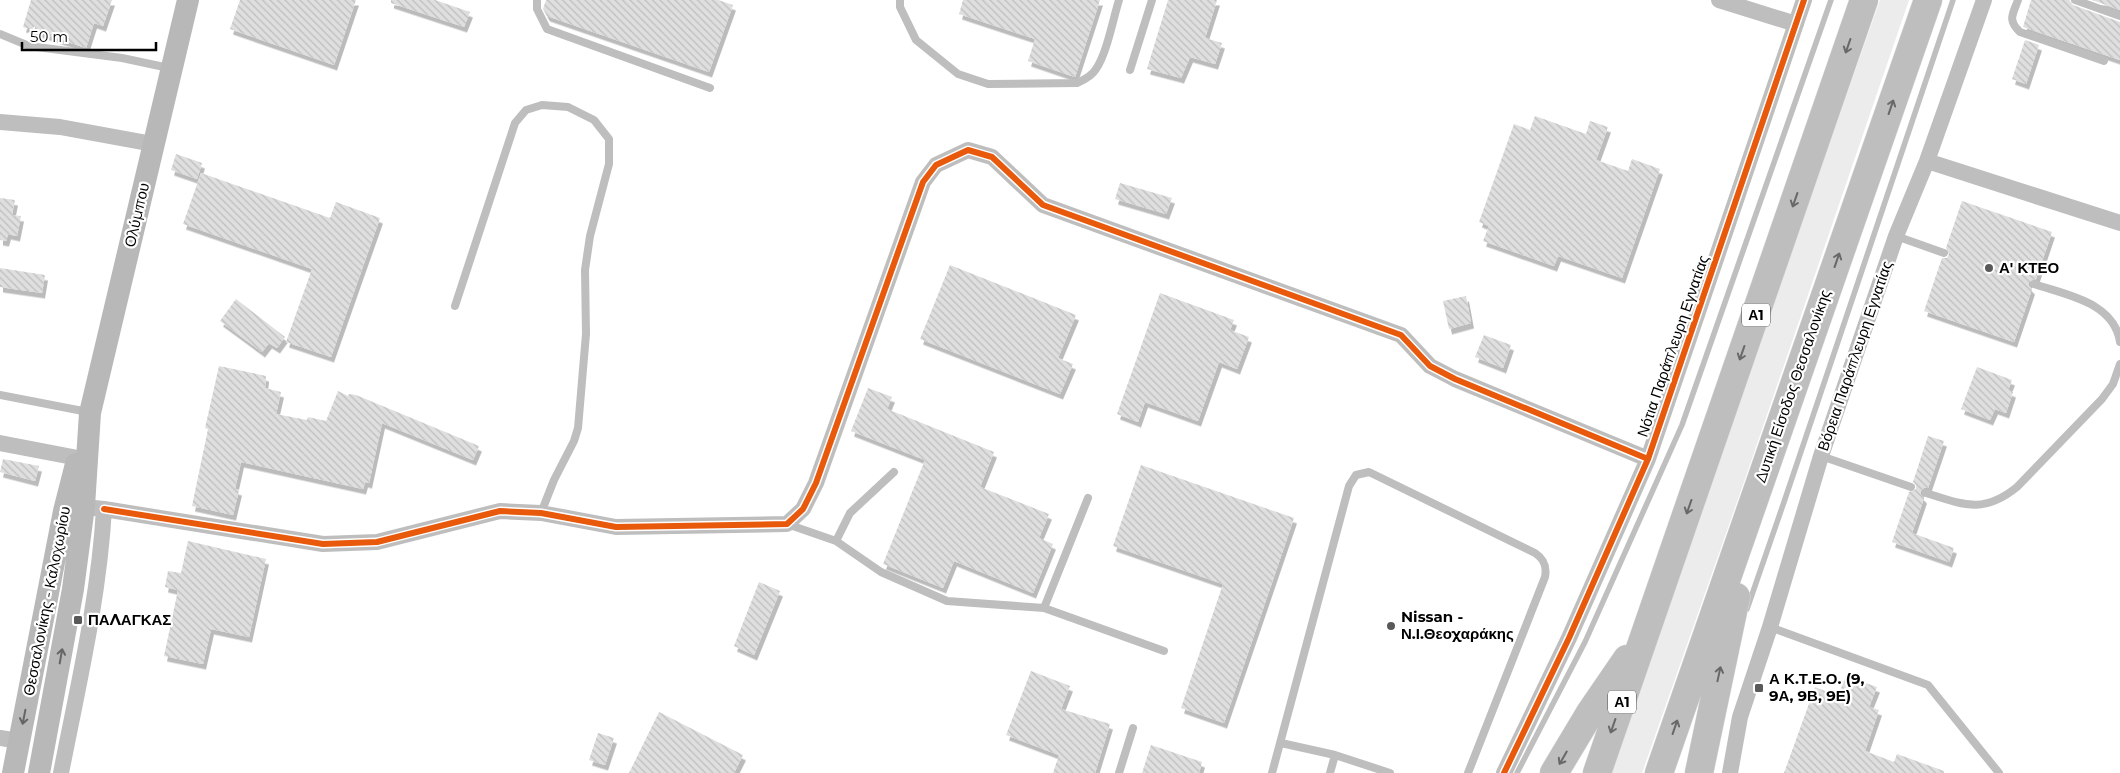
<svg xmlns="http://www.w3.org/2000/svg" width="2120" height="773" viewBox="0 0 2120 773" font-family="Montserrat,sans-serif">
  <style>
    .green { fill: #ececec }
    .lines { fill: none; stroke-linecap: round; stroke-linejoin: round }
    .stream { stroke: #bfbfbf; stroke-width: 5.5 }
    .building { fill: url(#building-back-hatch); filter: url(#shadow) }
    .motorway-casing { stroke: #dbdbdb; stroke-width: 29 }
    .service { stroke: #bebebe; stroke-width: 8 }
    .minor { stroke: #bebebe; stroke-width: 16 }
    .secondary { stroke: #b8b8b8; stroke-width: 22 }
    .motorway { stroke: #bebebe; stroke-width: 28 }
    .cycleway-casing { stroke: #fff; stroke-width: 9 }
    .cycleway { stroke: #e8590c; stroke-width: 6 }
    .oneway { stroke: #686868 }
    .oneway2 { stroke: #656565 }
    .poi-dot { fill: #595959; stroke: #fff; stroke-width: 2 }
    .labels { text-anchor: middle; stroke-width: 4.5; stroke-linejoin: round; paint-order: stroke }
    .shield { fill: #fff; stroke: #4c4c4c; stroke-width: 1 }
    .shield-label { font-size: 14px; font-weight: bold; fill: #000 }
    .street-label { font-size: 15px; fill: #000; stroke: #fff }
    .poi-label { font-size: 15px; font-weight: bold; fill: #000; stroke: #fff; text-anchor: start }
  </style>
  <defs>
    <pattern id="building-back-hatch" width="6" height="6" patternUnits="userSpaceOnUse" patternTransform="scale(1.25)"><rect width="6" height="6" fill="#dfdfdf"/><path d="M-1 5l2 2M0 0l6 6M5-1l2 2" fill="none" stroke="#bebebe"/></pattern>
    <filter id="shadow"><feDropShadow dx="3" dy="5.5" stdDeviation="0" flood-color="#0004"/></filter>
  </defs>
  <rect width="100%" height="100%" fill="#fff"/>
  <!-- green -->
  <path class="green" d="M1880,0H1909L1744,482L1642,773H1608Z"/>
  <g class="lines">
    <!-- stream -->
    <path class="stream" d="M1747,609L1784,502L1953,0
      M1517,773L1585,642L1682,425L1831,0"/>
  </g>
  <!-- building -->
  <path class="building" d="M31,0H112L103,26L94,23L86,48L23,27Z
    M240,0H356L334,65L230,29Z
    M391,0H435L470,12L464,27L391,3Z
    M546,0H718L733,5L709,72L547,16L543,9Z
    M963,0H1100L1075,77L1028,61L1035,39L959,14Z
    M1168,0H1217L1205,38L1222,43L1215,64L1190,57L1181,78L1147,69Z
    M2031,0H2069L2073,5L2120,22V60L2023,27Z
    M2092,0H2120V10Z
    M2025,40L2039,45L2026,84L2012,79Z
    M1535,116L1586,134L1590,121L1608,127L1596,160L1628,171L1632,159L1660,169L1622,278L1558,256L1554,266L1483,241L1489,226L1479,222L1514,124L1530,130Z
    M176,154L202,163L197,179L171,170Z
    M201,173L330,218L336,202L380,218L331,357L286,342L312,269L183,224Z
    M1120,183L1172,198L1166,214L1115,199Z
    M0,198L15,200L12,215L21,216L17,236L8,234L6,241L0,240Z
    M1962,201L2052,232L2036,279L2029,282V286L2032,289L2014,342L1924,311L1942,258H1947L1949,254L1946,248Z
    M950,265L1076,315L1058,358L1073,364L1060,394L920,339Z
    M0,268L45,275L42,293L0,287Z
    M1160,293L1234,320L1230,330L1249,337L1237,369L1219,362L1198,421L1145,402L1138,422L1117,414Z
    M1466,296L1471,323L1449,329L1443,301Z
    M236,299L285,337L277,348L269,343L262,352L220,321Z
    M1484,335L1511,345L1503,368L1475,357Z
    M219,366L266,376L265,388L281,392L276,414L307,420L308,417L326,421L338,391L348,396L349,394L356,395L479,446L473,460L382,423L369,483L365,482L363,489L241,462L235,489L239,490L233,515L192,506L208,429L205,428Z
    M1977,367L2012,380L2008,390L2013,392L2006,413L1995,409L1990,420L1961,409Z
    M868,388L892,397L887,409L994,452L980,487L1049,514L1039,538L1053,544L1033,593L954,561L943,588L883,564L925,460L851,431Z
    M1928,436L1944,441L1928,488H1924L1921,491V495L1924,498L1912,533L1954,548L1949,562L1892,542L1909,492L1916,489V485L1913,482Z
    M3,459L39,466L35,481L0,472Z
    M1141,465L1294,518L1224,723L1181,708L1223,584L1113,546Z
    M188,541L266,559L249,637L211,629L203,664L164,656L178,590L165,587L168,571L181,573Z
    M759,582L780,591L754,655L734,646Z
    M1031,671L1070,686L1061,709L1110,724L1095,773H1053L1059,755L1006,735Z
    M1846,676L1877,687L1869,707L1879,710L1865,751L1894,762L1897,754L1944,771V773H1784L1815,687L1838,696Z
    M659,712L743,755L734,773H629Z
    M598,733L614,738L605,765L589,760Z
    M1151,745L1202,762L1199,773H1142Z"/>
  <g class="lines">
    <!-- motorway casing -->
    <g class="motorway-casing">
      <path id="motorway" d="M1554,773L1590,713L1627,659
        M1597,773L1864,0
        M1659,773L1928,0
        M1699,773L1736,597"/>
    </g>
    <!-- service -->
    <path class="service" d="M537,0V9L547,29L710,88
      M900,0V7L916,40L958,74L988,84L1077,83C1084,80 1092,76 1096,69C1107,53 1113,19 1119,0
      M2018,0C2013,14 2007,20 2020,32L2104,61
      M2075,0L2120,16
      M0,34L29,46L122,58L169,68
      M1130,70L1152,0
      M1896,236L1944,253
      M2034,284C2066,295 2114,302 2120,342
      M455,306L515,123L526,110L542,105L568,107L594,120L609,139V164L590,236L585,270L586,334L578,428L574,441L554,480L541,513
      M0,395L88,412
      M1821,456L1911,487
      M1926,493C1964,505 1984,514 2017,487L2102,399L2113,384L2120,364
      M787,524L836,541L881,572L947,601L1044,608L1164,651
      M836,541L850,513L894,472
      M1044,608L1088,498
      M1770,627L1928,685L1999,773
      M1281,743L1335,755L1390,773
      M1119,773L1133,728
      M1272,773L1349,486L1356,475L1369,472L1535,553C1544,559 1547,566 1545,577L1468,773
      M1330,773L1335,755"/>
    <!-- minor -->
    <path class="minor" d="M1719,0L1796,24
      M0,122L60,127L153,144
      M1927,161L2120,223
      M0,443L78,458
      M104,509L323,544L377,542L500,511L541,513L616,527L787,524L803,509L816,483L923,182L936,165L968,150L992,157L1043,205L1401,335L1430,366L1455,379L1648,459
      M0,738L19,741
      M61,773C78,686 99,598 104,509L94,508
      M1504,773L1569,638L1648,459L1804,0
      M1730,773L1740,717L1770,627L1821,456L1896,236L1927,161L1984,0"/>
    <!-- secondary -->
    <path class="secondary" d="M13,773L64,511L76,464
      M39,773L73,589L84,506L90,413L188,0"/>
    <!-- motorway -->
    <use href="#motorway" class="motorway"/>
    <!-- cycleway casing -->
    <g class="cycleway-casing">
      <path id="cycleway" d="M104,509L323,544L377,542L500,511L541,513L616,527L787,524L803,509L816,483L923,182L936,165L968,150L992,157L1043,205L1401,335L1430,366L1455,379L1648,459
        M1504,773L1569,638L1648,459L1804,0"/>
    </g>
    <!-- cycleway -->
    <use href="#cycleway" class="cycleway"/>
  </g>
  <!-- one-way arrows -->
  <defs><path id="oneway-shaft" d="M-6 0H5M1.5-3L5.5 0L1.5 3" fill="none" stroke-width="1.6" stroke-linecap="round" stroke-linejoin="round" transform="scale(1.25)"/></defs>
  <g class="oneway">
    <use href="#oneway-shaft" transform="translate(1848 46) rotate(109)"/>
    <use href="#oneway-shaft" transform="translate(1891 107) rotate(-71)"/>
    <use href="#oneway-shaft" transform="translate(1795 200) rotate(109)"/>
    <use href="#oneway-shaft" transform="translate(1837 260) rotate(-71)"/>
    <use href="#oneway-shaft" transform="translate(1742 353) rotate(109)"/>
    <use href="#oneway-shaft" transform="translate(1689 507) rotate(109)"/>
    <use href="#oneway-shaft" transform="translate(1719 674) rotate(-78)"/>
    <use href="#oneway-shaft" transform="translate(1613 726) rotate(109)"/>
    <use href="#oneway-shaft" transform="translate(1675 727) rotate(-71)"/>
    <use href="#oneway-shaft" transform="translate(1563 758) rotate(120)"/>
  </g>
  <g class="oneway2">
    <use href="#oneway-shaft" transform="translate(61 656) rotate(-80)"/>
    <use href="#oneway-shaft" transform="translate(24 717) rotate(101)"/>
  </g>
  <!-- markers -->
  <g class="poi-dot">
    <circle cx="1989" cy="268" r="5"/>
    <rect x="73" y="615" width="10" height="10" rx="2.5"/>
    <circle cx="1391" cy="626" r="5"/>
    <rect x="1754" y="683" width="10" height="10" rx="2.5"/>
  </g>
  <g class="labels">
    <!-- shield labels -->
    <g class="shield">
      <rect x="1742" y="303.5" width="28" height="23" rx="4"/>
      <rect x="1608" y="690.5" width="28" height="23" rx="4"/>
    </g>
    <g class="shield-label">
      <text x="1756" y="320">Α1</text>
      <text x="1622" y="707">Α1</text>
    </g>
    <!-- street labels -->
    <g class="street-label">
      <text transform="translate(137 215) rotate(-77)" y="5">Ολύμπου</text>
      <text transform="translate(1673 346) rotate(-71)" y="5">Νότια Παράπλευρη Εγνατίας</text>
      <text transform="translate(1855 356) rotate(-71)" y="5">Βόρεια Παράπλευρη Εγνατίας</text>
      <text transform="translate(1793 386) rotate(-71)" y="5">Δυτική Είσοδος Θεσσαλονίκης</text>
      <text transform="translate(47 601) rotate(-79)" y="5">Θεσσαλονίκης - Καλοχωρίου</text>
    </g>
    <!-- poi labels -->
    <g class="poi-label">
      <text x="1999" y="273">Α' ΚΤΕΟ</text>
      <text x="1401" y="622">Nissan -<tspan x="1401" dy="17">Ν.Ι.Θεοχαράκης</tspan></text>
      <text x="88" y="625">ΠΑΛΑΓΚΑΣ</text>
      <text x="1769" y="684">Α Κ.Τ.Ε.Ο. (9,<tspan x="1769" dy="17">9Α, 9Β, 9Ε)</tspan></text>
    </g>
  </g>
  <!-- scale -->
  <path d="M22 42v8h134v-8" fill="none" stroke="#000000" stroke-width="2.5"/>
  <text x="30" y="42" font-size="15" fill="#000000" stroke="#ffffff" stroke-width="4" paint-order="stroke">50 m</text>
</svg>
